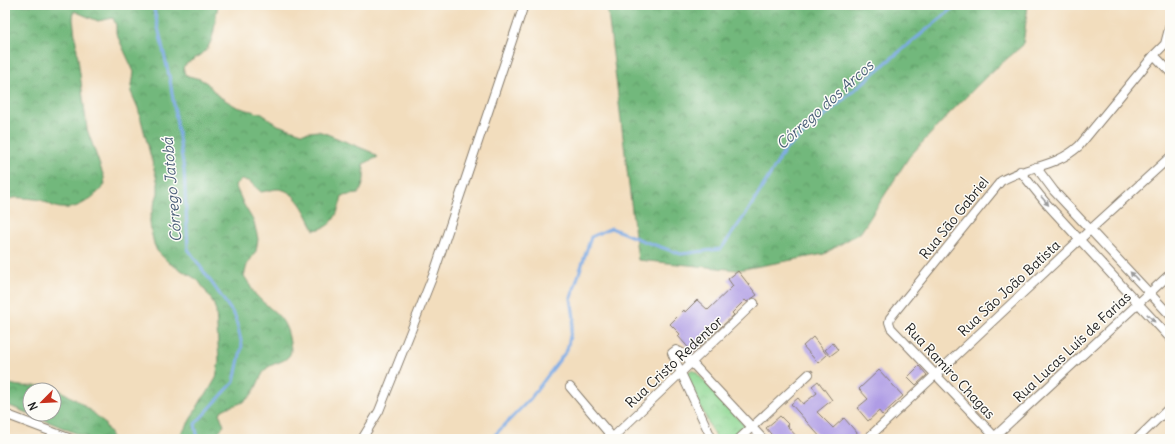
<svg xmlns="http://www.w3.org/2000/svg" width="1175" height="444" viewBox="0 0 1175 444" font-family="Delius,sans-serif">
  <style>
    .forest { fill: url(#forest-crowns); stroke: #476a4c; fill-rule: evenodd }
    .park { fill: url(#park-crowns); stroke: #547a57 }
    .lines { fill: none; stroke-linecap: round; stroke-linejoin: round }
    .stream { stroke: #7baae4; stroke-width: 3 }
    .building { fill: #af9ce5 }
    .street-casing { stroke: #877c6c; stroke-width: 10 }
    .street { stroke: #fff; stroke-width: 8 }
    .oneway { fill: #999 }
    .labels { text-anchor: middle; stroke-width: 3; stroke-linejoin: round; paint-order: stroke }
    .street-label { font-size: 14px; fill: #1c1c1c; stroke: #fdfcf7 }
    .water-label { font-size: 15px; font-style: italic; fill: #475c76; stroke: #fdfcf7 }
  </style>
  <defs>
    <pattern id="forest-crowns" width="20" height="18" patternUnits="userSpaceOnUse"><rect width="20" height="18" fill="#72b87c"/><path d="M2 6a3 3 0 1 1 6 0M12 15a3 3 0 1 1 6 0" fill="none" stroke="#5d9565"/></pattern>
    <pattern id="park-crowns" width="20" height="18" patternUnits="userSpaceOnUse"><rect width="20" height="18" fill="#8dd792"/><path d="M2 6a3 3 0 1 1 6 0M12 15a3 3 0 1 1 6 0" fill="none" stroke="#79b87d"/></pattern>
  </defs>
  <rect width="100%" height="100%" fill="#fdfcf7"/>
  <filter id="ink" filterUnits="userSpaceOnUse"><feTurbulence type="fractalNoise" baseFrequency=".025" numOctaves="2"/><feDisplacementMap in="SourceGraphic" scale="8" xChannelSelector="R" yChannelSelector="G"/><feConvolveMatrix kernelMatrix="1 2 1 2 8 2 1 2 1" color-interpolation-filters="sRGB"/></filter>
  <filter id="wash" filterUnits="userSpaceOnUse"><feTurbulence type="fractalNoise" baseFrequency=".012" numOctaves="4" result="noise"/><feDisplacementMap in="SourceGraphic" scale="16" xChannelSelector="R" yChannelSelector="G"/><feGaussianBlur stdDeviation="0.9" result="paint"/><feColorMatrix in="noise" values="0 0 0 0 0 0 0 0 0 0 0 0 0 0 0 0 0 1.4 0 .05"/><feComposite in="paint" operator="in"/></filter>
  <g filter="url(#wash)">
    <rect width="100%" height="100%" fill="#f2ddbd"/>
    <!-- forest -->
    <path class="forest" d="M5,5H218C214,22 216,43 201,55C194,59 188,62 183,67L185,75L200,79L207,83L217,95L230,103L237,107L262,114L278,125L302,133L318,131L327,134L371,152L378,157L363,164C365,175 365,185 358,194L342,196C338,213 334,228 314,230C307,215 296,188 276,189C271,190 266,191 261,192L249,181L241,180L235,185L244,205L254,222L258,239L256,251L247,265L244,276C249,282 251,289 255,294C272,313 286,314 290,343C291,348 292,353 288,357C282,363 272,363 266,369C258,378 257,392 246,400C238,406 229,405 221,411L220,415L224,426L211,439H183L181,434L186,427L202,399L208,392L216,378L219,361L216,311L213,302L198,280L169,263L157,251L154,244L150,226V218L158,193V184L138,108L131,92L134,72L116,33V25L113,18L98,21L74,11L73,19L87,129L104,177L105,185C94,197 79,210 62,208C54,208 48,203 41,200C37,199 18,197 13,198C11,198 7,201 5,202Z
      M607,5H1028L1023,45L987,76L949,114L909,157L861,232L824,254L738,270L638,260Z
      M5,382C21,389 32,385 47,386C60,387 95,412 104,423C107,428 110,434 113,439H90L5,404ZM30,390H54V414H30Z"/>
    <!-- park -->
    <path class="park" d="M693,369L746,427L733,439H716L685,374Z"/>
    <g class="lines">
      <!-- stream -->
      <path class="stream" d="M153,5L170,80L184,170L188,249L235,316L242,345L234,382L195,424L198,439
        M491,439L530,399L567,350L574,318L571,298L591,237L611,228L646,242L681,254L721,249L748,211L785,150L888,61L957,5"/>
    </g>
    <g id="blocks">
      <!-- building -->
      <path class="building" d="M738,271L757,295L747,302L745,300L732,313L734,315L693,353L678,336L680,334L670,324L684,310L685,312L697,300L708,310L733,286L728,279Z
        M813,337L827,355L818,363L803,346Z
        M833,343L838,350L830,356L825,350Z
        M919,366L927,375L916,385L908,377Z
        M879,370L903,396L882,415L879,411L868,421L857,408L868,399L859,389Z
        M818,381L832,400L817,412L833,428L844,418L858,434L852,439H822L791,404L798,398L803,404L817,393L812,386Z
        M780,416L789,425L787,426L799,439H775L766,428Z"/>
    </g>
  </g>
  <g filter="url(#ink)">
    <use href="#blocks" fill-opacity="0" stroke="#877c6c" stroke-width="1"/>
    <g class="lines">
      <!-- street casing -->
      <g class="street-casing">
        <path id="street" d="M1165,44L1170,25
          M1154,55L1170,72
          M1036,167L1054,191L1170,315
          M1020,171L1045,202L1170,338
          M570,387L613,438
          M5,414L71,439
          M362,439L379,411L434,273L524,5
          M611,439L754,303
          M712,439L675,360L672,353L676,350L682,353L692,363L763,439
          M739,439L809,374
          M867,439L1091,229L1170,157
          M992,439L1170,274
          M997,439L891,328L889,322L890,318L1001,181C1028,165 1055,168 1079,146L1154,55L1170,39
          M1137,439L1170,407"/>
      </g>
      <!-- street -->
      <use href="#street" class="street"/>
    </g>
    <!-- one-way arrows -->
    <defs><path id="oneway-solid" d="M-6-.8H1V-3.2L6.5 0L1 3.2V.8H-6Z"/></defs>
    <g class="oneway">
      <use href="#oneway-solid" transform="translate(1045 201) rotate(49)"/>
      <use href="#oneway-solid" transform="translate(1134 276) rotate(-133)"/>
      <use href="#oneway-solid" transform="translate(1151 318) rotate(46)"/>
    </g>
  </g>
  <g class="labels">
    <!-- street labels -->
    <g class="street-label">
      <text transform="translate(954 218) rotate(-51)" y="5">Rua São Gabriel</text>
      <text transform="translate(1009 288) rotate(-43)" y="5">Rua São João Batista</text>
      <text transform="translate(1072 347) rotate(-43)" y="5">Rua Lucas Luís de Farias</text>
      <text transform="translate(674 362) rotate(-43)" y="5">Rua Cristo Redentor</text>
      <text transform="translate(950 371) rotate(47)" y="5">Rua Ramiro Chagas</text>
    </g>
    <!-- water labels -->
    <g class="water-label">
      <text transform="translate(825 105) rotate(-42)" y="5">Córrego dos Arcos</text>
      <text transform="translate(172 190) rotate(-95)" y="5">Córrego Jatobá</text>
    </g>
  </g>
  <!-- margin -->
  <rect width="1175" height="444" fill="none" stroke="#fdfcf7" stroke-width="20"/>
  <!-- north arrow -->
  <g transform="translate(42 402) rotate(246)"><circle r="19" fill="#fdfcf7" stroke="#a3a29f"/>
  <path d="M0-3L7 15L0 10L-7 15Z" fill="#c8321e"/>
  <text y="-6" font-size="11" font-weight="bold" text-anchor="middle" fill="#1c1c1c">N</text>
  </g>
</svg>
